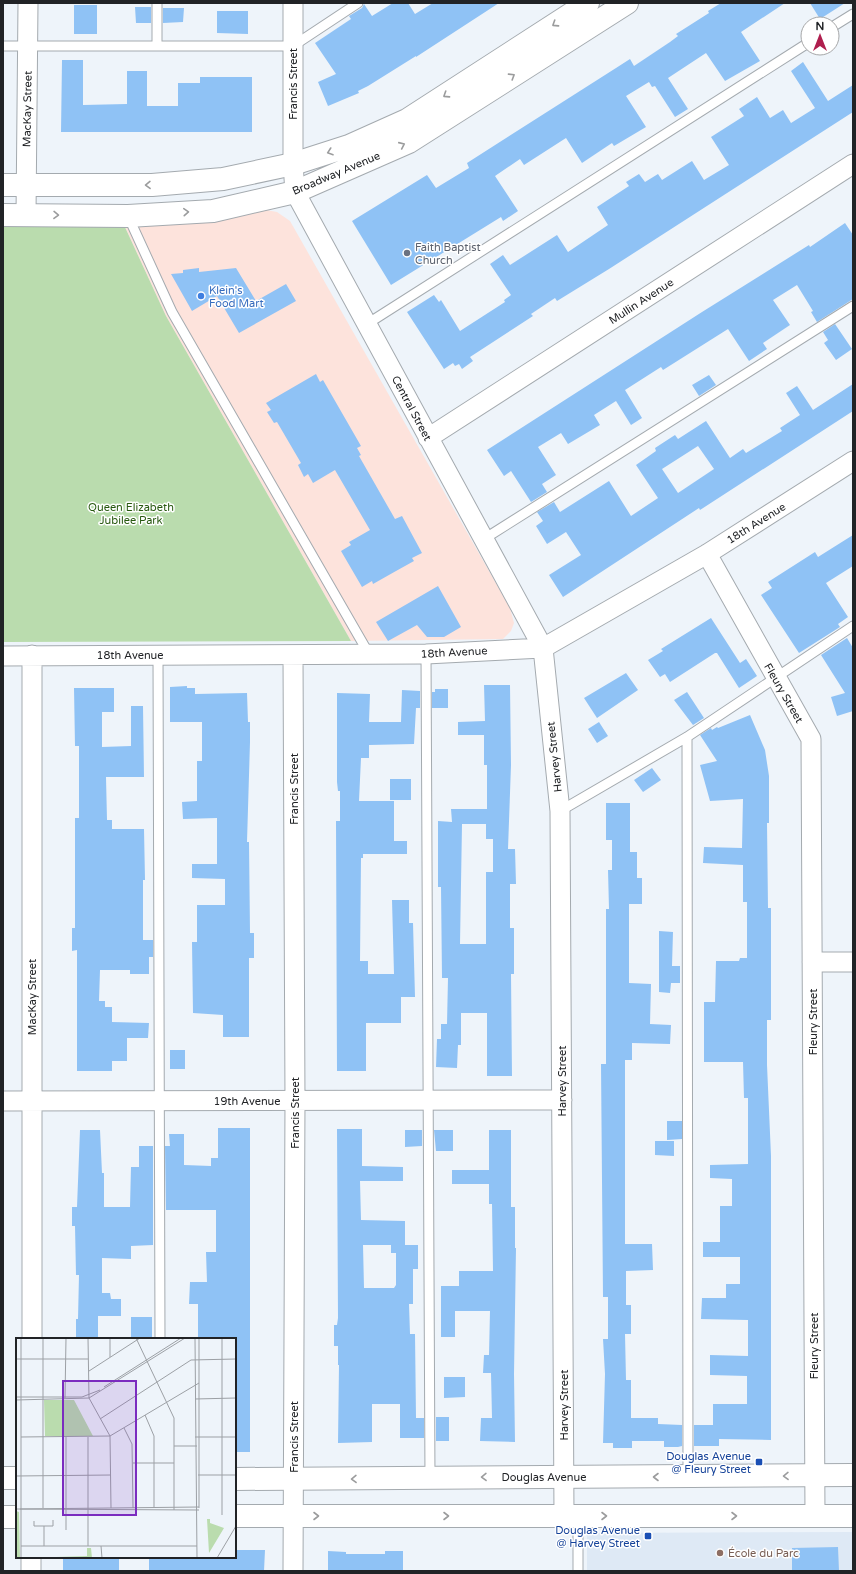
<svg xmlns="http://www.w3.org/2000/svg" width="856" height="1574" viewBox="0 0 856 1574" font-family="'Varela Round',sans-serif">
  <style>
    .commercial { fill: #fde3dc }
    .built { fill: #dee9f5 }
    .green { fill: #badcae }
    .building { fill: #8fc2f5; fill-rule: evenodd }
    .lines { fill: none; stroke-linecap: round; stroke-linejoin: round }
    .service-casing { stroke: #a4aaaf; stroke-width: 11 }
    .minor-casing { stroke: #a4aaaf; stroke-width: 21 }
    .tertiary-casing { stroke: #a4aaaf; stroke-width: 24 }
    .service { stroke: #fff; stroke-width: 9 }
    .minor { stroke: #fff; stroke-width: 19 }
    .tertiary { stroke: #fff; stroke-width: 22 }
    .oneway { stroke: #9b9c9d }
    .worship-dot { fill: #6b7280; stroke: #fff; stroke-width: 1.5 }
    .shop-dot { fill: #3f7fe0; stroke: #fff; stroke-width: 1.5 }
    .transit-dot { fill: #1a4fb4; stroke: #fff; stroke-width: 1.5 }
    .education-dot { fill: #8d6e63; stroke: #fff; stroke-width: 1.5 }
    .labels { text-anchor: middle; stroke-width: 3; stroke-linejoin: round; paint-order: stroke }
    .street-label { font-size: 11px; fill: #212326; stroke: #fff }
    .worship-label { font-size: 11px; fill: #5b616d; stroke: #fff; text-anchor: start }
    .shop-label { font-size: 11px; fill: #366cbe; stroke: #fff; text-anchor: start }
    .park-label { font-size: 11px; fill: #285910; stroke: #fff }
    .transit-label { font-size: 11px; fill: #164399; stroke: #fff; text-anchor: end }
    .education-label { font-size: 11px; fill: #785e54; stroke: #fff; text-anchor: start }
    .inset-road { fill: none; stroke: #9ca0a5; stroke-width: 1 }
    .view { fill: #7b2cbf; fill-opacity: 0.15; stroke: #7b2cbf; stroke-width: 2 }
    .inset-edge { fill: none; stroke: #212326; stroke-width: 2 }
  </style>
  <rect width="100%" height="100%" fill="#eef4fa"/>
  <!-- commercial -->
  <path class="commercial" d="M261,209L277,212L290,221L510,608L514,623L511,631L503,639L351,641L166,316L124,225Z"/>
  <!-- built -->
  <path class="built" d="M853,1532V1571H587V1533Z"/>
  <!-- green -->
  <path class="green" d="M3,223L124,225L166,316L351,641L3,642Z"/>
  <!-- building -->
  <path class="building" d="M393,3H408L415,14L433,3H499L416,57V56L368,86L358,91L359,93L328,106L318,82L336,74L315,43L351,19L349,16L362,8L364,4L372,16Z
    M721,3H785L741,32L760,61L725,81L706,53L668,78L688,109L675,117L655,86L652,87L649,82L626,96L646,127L614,146L612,143L582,163L566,138L524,165L520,159L495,176L518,211L503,221L501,217L391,285L352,221L427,175L436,188L469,168L467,163L616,68L630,59L634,66L670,42L678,36L676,34L709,13L708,11Z
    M810,3H845L820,19Z
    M74,5H97V34H74Z
    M135,7H151V23H136Z
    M163,8H184L183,22L163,23Z
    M217,11H248V34L217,33Z
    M62,60H83V105L127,104V71H147V106H178V83H200V77H252V132H61Z
    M803,62L828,101L853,85V112L609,269L557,301L555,298L531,314L533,316L470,357L473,361L462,369L459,364L455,366L453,363L444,369L407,312L434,295L439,302L441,300L460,331L505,302L504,300L511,295L490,264L503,255L510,265L557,235L568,252L608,225L597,207L629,186L626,182L639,174L645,182L658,174L662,180L692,161L704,180L729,165L711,137L744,116L739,109L757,97L770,118L783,110L791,123L815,108L791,71Z
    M845,223L853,235V299L817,322L811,312L813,311L797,285L773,300L790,325L763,343L767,349L749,361L728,329L663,370L661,367L625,390L642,418L631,425L616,401L594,415L600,425L568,444L561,433L538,447L556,475L542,484L547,492L531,502L511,471L504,476L487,450L702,312L809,245L810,247Z
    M199,268V272L236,268L256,301L286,284L296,301L239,333L217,296L192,311L171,274L183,273V270Z
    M835,324L852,349L836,360L824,343L828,340L823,332Z
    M316,374L320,382L323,380L361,446L357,448L361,455L359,456L395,519L402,516L422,553L412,558L414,561L396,571L373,584L372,581L362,587L341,551L351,545L349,542L370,530L335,470L313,483L308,474L304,477L298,465L301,463L277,422L274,423L267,412L271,410L266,403Z
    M709,375L716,385L699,396L692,385Z
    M853,384V411L700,510L699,508L563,597L549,575L581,555L566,532L547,544L536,526L543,521L537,512L554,502L560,512L609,481L631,516L658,498L636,465L656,451L655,448L675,435L678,439L706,421L730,458L743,449L746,453L782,431L780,428L800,415L786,393L797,386L813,410ZM698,446L714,469L678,493L662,469Z
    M853,535V566L826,583L848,617L838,624L840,627L799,653L761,595L772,588L768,582L815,552L818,557Z
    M438,586L461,627L444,637H427L417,625L388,641L376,622Z
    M711,618L740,663L746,659L757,676L739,688L717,653H715L670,682L665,674L660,677L648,660L663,651L661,649Z
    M847,638L853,648V711L837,716L831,697L845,693L821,655Z
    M626,673L638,690L597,718L584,698Z
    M484,685H510L511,765L508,849H515L516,884H510V928H514V974H511L512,1076H487V1013H461V1045H458L457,1068L436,1067L437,1039H441V1024H447L448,978H442L441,887H438V821L452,822L451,809H487V765H484V735H458V722L485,721ZM462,824H486V839H493V872H486V944H460Z
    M187,686V688H195V694L247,693L248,722H250V742L247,842H249L250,933H254V958H249V1037H223V1015L193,1013L192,942H197V905H225V879L192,878V864H217V818L183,819L182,802L197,801V761H202V722H170V687Z
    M74,688H114V712H102V747L131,746V706H143L144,777H106L107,820H112V829H144L145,880H143V940H153V957H149V974H130V970H100L99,1001H105V1007H112V1022L149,1023L148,1038H127V1061H112V1071H77V950L72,951V928H75V818H79V746H75Z
    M435,689H448V708H432V692H435Z
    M402,690L420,691V708H416L414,744L369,745V758H361L359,801H394V841H407V854H363V858H361L360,961H368V974H394L392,900H409V923H413L415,997H401V1023H366V1071H337L336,821H340V791H338L337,782V693L370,694L369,722H401Z
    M687,692L704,718L693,725L674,700Z
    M750,715L765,750L769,776V823H767L768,908H771V1020H767V1065L771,1156V1440L719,1439V1446H694V1425H713V1404H747V1376L710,1375V1355L748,1356V1320L701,1319L702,1298H726V1284H740V1257H703V1242H720V1206H732V1179L710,1178V1165L748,1164V1098H744L743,1062H704V1002H715L716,961H739L740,958H747V902H743V865L703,863L704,847L742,848L743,799L710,801L700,765L717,761L700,735L711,728L712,730L717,727L718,728Z
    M599,722L608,736L597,743L588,729Z
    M652,768L661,780L643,792L634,780Z
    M390,779H411V800H390Z
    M606,803H630V852H637V878H642V904H629V983L651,984L650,1024L671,1025L670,1044L632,1043V1060H625V1244H652L653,1270L626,1271V1305H631V1334H625L626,1380H631V1418H658V1424L682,1425V1446L678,1447H664V1441H632V1448H613V1443H603L605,1374L603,1339H608V1297H603L601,1064H606V909H609L608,870H612V840H606Z
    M659,931L673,932L672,966H680V983H671L670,993L659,992Z
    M170,1050H185V1069H170Z
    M667,1121H682V1139L667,1140Z
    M218,1128H250V1452H235V1339H198V1304H189L190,1282H207L206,1252H216V1210H166L165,1146H170L169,1134H184V1165L211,1166V1158H218Z
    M337,1129H362V1166L403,1167V1181H360L361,1220L405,1221V1245H418V1269H413V1304H409L410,1334H415L416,1418H424V1438H400V1404H372V1442L338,1443L339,1365H338V1346H334V1325H337L338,1318ZM363,1245H391V1253H396V1285L394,1288H364Z
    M80,1130H100L102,1173H104V1207H130L131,1167H139V1146H153V1245L131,1246V1259L102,1258V1293H110L111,1299H121V1316H98V1339H76V1319H78L79,1275H76L75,1226H72V1207H77Z
    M405,1130H422V1146L405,1147Z
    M434,1130H453V1151H436Z
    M489,1130H511V1207H515V1248H516L514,1374L515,1442L480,1441L481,1418H492L491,1373H483L484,1355H489L490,1311H455V1337H441V1286H459V1271H493L492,1204H489V1184H452V1170H489Z
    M655,1141H674V1156L655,1155Z
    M131,1317H152V1338L131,1339Z
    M444,1377H465V1397L444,1398Z
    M436,1417H449V1441H436Z
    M838,1547L839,1571H792V1548Z
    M235,1550H265L264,1571H149V1557H235Z
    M328,1551L346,1552V1554H385V1551H403V1571H328Z
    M63,1557H119V1571H63Z"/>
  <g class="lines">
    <!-- service casing -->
    <g class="service-casing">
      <path id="service" d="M832,27L853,14
        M3,46H293L358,3
        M157,46V3
        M128,216L172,312L369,654
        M367,324L808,43
        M484,539L853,306
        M426,654L430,1478
        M158,656L160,1339
        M687,737L688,1477
        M560,811L687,737L853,626
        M578,1515V1571"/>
    </g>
    <!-- minor casing -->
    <g class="minor-casing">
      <path id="minor" d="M293,3V164L295,192L543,648L560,811L564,1515
        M26,215L28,3
        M428,438L853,164
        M707,554L811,739L815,1516
        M32,655V1339
        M3,656L426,654L543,648L707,554L853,461
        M293,656L295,1101L293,1571
        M812,962H853
        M3,1101L562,1100
        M31,1571V1557"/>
    </g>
    <!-- tertiary casing -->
    <g class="tertiary-casing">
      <path id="tertiary" d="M3,185H152L223,179L293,164L349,146L407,120L588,3
        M3,215L128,216L213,211L295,192L409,142L627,3
        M3,1478H17
        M235,1479L853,1475
        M235,1516H853
        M3,1517H17"/>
    </g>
    <!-- service -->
    <use href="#service" class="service"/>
    <!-- minor -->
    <use href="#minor" class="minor"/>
    <!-- tertiary -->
    <use href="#tertiary" class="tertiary"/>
  </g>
  <!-- one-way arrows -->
  <defs><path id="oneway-chevron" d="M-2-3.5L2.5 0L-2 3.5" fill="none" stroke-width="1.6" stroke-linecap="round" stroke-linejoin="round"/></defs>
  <g class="oneway">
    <use href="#oneway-chevron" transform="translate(555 24) rotate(147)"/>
    <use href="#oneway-chevron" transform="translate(512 76) rotate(-32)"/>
    <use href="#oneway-chevron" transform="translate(446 95) rotate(147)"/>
    <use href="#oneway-chevron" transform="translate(402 145) rotate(-24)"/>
    <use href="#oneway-chevron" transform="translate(330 152) rotate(161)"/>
    <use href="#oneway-chevron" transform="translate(148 185) rotate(179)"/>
    <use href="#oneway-chevron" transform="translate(186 212) rotate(-4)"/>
    <use href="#oneway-chevron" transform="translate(56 215) rotate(1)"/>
    <use href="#oneway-chevron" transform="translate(786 1476) rotate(179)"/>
    <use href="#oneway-chevron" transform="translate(484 1477) rotate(179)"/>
    <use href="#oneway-chevron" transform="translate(656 1477) rotate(-180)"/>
    <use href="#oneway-chevron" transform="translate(354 1479) rotate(179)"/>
    <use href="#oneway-chevron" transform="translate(316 1516)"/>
    <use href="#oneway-chevron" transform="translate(446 1516)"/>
    <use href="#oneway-chevron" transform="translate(604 1516)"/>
    <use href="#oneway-chevron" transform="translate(734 1516)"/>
  </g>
  <!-- markers -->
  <circle class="worship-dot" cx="407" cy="253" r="4"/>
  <circle class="shop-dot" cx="201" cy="296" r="4"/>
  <g class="transit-dot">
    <rect x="755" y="1458" width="8" height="8" rx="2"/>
    <rect x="644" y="1532" width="8" height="8" rx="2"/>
  </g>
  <circle class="education-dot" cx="720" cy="1553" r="4"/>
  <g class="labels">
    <!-- street labels -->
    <g class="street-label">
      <text transform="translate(293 84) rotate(-90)" y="4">Francis Street</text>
      <text transform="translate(27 109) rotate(-89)" y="4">MacKay Street</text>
      <text transform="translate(336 173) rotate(-23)" y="4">Broadway Avenue</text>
      <text transform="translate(641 301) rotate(-33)" y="4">Mullin Avenue</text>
      <text transform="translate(412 408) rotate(62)" y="4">Central Street</text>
      <text transform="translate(756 523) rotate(-32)" y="4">18th Avenue</text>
      <text transform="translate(454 652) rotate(-3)" y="4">18th Avenue</text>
      <text x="130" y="659">18th Avenue</text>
      <text transform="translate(784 693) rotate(60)" y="4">Fleury Street</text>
      <text transform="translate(554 757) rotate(-96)" y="4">Harvey Street</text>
      <text transform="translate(294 789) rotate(-90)" y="4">Francis Street</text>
      <text transform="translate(32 997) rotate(-90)" y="4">MacKay Street</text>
      <text transform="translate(813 1022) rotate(-90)" y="4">Fleury Street</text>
      <text transform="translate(562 1081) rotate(-90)" y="4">Harvey Street</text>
      <text x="247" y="1105">19th Avenue</text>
      <text transform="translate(295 1113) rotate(-90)" y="4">Francis Street</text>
      <text transform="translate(814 1346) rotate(-90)" y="4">Fleury Street</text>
      <text transform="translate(564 1405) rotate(-90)" y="4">Harvey Street</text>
      <text transform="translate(294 1437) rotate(-90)" y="4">Francis Street</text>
      <text x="544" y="1481">Douglas Avenue</text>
    </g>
    <!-- worship labels -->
    <g class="worship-label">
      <text x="415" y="251">Faith Baptist<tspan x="415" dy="13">Church</tspan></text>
    </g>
    <!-- shop labels -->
    <g class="shop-label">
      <text x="209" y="294">Klein's<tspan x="209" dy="13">Food Mart</tspan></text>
    </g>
    <!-- park labels -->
    <g class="park-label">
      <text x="131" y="511">Queen Elizabeth<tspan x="131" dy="13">Jubilee Park</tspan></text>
    </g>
    <!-- transit labels -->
    <g class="transit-label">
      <text x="751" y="1460">Douglas Avenue<tspan x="751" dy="13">@ Fleury Street</tspan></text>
      <text x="640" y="1534">Douglas Avenue<tspan x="640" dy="13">@ Harvey Street</tspan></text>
    </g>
    <!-- education labels -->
    <g class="education-label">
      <text x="728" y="1557">École du Parc</text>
    </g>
  </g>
  <!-- overview -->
  <g transform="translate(16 1338)">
    <rect width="220" height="220" fill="#eef4fa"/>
    <path d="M28,62H58L77,98H29ZM0,173L3,174L4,220H0ZM191,181H194V185L208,190L193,215ZM71,210H75L76,220H9L71,218Z" fill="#badcae"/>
    <path class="inset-road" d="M5,0V220M27,0V170M72,0L73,60L94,98L95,170M94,0V19M120,0L158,80V172M179,0L181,220M0,21H72M73,33L124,0M88,49L165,0M0,59H66L84,52M49,60L50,0M179,61L220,60M0,62L73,60L169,0M129,77L138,98V170M84,81L175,22L220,21M108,90L116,106L117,170M5,99L94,98L183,45M72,99V208M179,99H220M158,108H181M117,125H158M182,137H220M0,138L95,137M183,170V0M0,171L183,172M4,171L183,169M206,177V0M18,183V188H37V182M28,188V208M50,192V99M5,208H181M85,208L86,220M201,220L220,188"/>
    <path class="view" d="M47,43H120V177H47Z"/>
    <rect width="220" height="220" class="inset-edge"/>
  </g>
  <!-- border -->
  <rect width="856" height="1574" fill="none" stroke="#212326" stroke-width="8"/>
  <!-- north arrow -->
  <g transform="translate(820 36)"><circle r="19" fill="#ffffff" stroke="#a6a7a8"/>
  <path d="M0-3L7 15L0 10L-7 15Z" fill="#af1e4e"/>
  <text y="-6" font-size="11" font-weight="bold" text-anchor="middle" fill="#212326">N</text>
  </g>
</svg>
